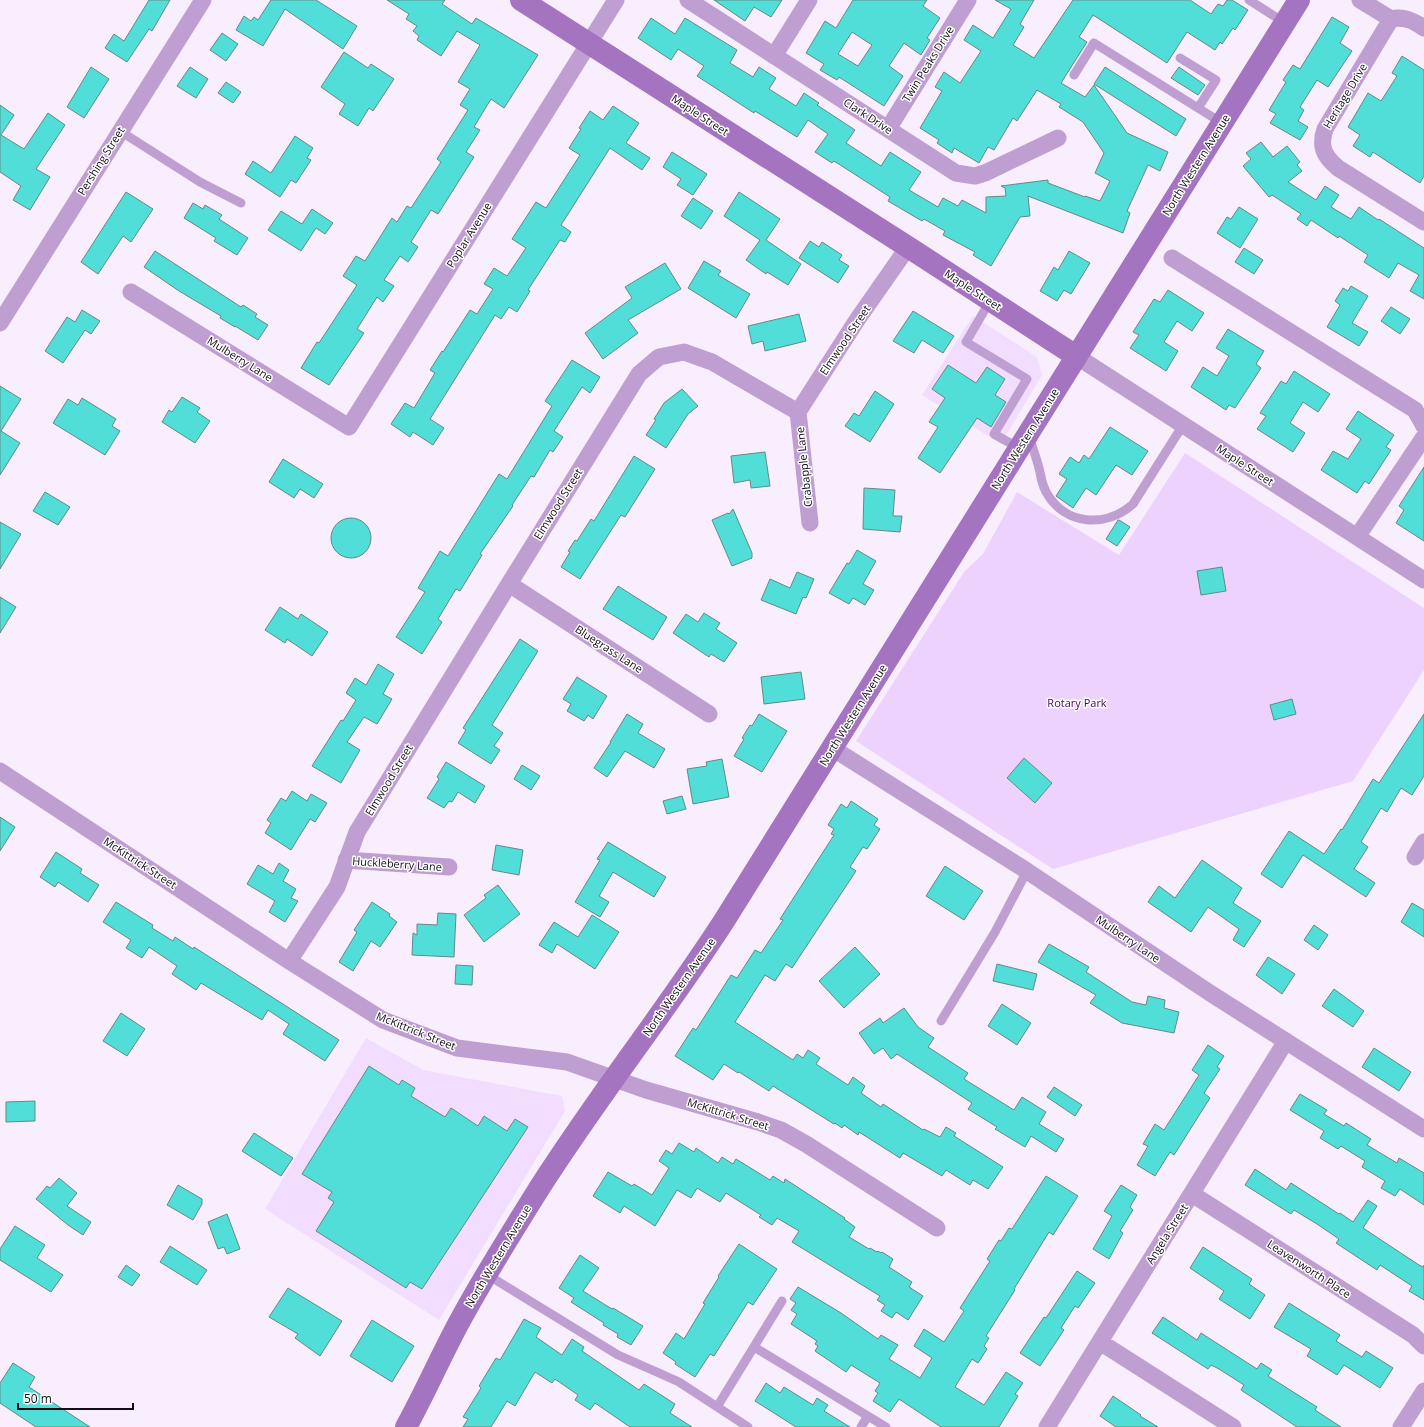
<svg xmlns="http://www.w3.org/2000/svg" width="1424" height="1427" viewBox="0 0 1424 1427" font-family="'Open Sans',sans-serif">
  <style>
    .built { fill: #f2ddff }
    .green { fill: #edd2fd }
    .building { fill: #51ded8; stroke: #658987; fill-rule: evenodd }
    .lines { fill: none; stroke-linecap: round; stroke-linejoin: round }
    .lane { stroke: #bf9ed2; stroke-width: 9 }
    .street { stroke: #bf9ed2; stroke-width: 17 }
    .secondary { stroke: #a574c0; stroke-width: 22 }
    .labels { text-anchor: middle; stroke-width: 3; stroke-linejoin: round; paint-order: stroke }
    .street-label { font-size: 11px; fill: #120d16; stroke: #fff }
    .park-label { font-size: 11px; fill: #490363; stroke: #fff }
  </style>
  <rect width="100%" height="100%" fill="#f8eefe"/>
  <!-- built -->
  <path class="built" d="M973,316L1037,357L1042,375L1001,444L922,395Z
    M366,1038L423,1070L562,1096L565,1111L439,1320L265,1209Z"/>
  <!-- green -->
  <path class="green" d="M1185,453L1424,608V670L1353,781L1053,869L856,741L964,572L983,554L1017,492L1119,555Z"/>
  <!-- building -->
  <path class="building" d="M149,0H170L152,31L149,29L127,62L105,48L114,34L124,41Z
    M271,0H316L357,26L343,49L285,9L263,46L236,30L244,16L251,21L254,17L258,20Z
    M387,0H445L442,4L472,24L476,18L538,55L504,108L491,99L474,127L480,130L466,152L474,157L438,214L431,210L411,242L418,247L408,262L400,256L384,280L394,286L383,302L377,297L357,329L364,333L329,385L301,368L317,342L319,343L357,285L343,276L356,256L365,261L392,218L397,222L407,206L411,208L441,162L437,159L468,110L460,105L470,89L458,82L480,45L457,31L441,56L417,40L419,36L413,31L417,26L406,19L409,14Z
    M714,0H782L771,17L754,7L745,21Z
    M853,0H927L923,6L940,18L927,38L930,40L921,55L904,43L889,66L903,76L884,106L839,77L837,80L820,70L824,64L806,53L825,21L836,28ZM852,32L872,45L858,66L838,54Z
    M995,0H1034L1020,24L1024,27L1013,45L1034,58L1073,0H1190L1211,14L1218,4L1223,6L1227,0H1232L1248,10L1235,30L1233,28L1222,44L1220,42L1215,50L1187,32L1167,63L1093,15L1079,37L1087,42L1061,83L1085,97L1094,85L1127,133L1168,152L1160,171L1148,165L1127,211L1130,213L1123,233L1028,196L1030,216L1020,217L991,266L973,255L975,252L943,235L945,231L924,219L922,221L888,201L890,197L834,161L832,163L815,152L828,134L808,120L797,137L755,111L754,113L697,76L704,66L678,49L671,60L638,38L651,18L675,34L685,18L737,50L730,63L753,77L759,67L776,78L769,89L796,106L804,93L819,103L817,105L855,130L846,143L881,166L890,152L921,172L909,190L938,207L943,198L958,206L962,200L986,213V197L1006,196L1005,188L1001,186L1048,180V183L1085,197V196L1100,201L1110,181L1095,173L1104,153L1083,122L1059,107L1061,104L1037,90L1017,121L1013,118L994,150L988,147L979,163L954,148L952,153L937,143L939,140L920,128L942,91L935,87L944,72L960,83L981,51L964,40L973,25L993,38L1011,9Z
    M1332,17L1349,27L1340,43L1352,51L1328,87L1317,80L1300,107L1304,110L1298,121L1308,127L1300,140L1270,123L1276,114L1269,110L1286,82L1283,80L1293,65L1300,69Z
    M222,33L238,44L226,61L210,50Z
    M344,52L368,68L371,64L394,79L373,111L369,108L358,126L339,114L345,104L321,87Z
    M1402,56L1424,70V176L1420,183L1373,152L1370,157L1353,146L1360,135L1348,127L1368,93L1381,101L1397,76L1392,73Z
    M91,67L109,79L84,118L67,107Z
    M190,67L208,79L196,98L177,86Z
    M1105,67L1186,119L1176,136L1094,84Z
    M1179,67L1205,85L1198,95L1171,78Z
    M226,82L241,92L233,103L218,93Z
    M0,105L14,115L1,135L24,149L48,113L65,125L36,169L50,177L30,210L13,200L21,186L0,172Z
    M613,106L639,123L626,143L650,158L642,170L610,148L561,225L571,232L565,242L560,240L528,290L530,291L517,312L509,307L501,319L495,315L430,419L444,428L433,445L413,432L410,437L391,424L405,403L414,408L435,373L430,370L442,351L443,352L470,310L477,314L493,289L484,284L494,268L507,276L526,248L512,239L536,202L546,208L580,155L569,148L581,129L579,128L590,111L603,120Z
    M295,136L313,148L307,158L311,160L296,183L291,180L280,197L245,174L253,161L271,173Z
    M1261,142L1273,157L1287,146L1300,162L1297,165L1302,171L1288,182L1316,200L1325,186L1339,195L1331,207L1351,219L1359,207L1378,220L1379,219L1424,248V299L1410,291L1419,275L1398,263L1389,278L1364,262L1368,255L1339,236L1338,238L1311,220L1307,226L1297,219L1301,214L1272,195L1269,197L1243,166L1251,159L1246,153Z
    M672,152L707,174L693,195L677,185L681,179L663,167Z
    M126,192L153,209L131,242L123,236L98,274L81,262Z
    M739,192L780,219L766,240L801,264L788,285L767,272L766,274L746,260L760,240L724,216Z
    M693,198L713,211L701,229L681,216Z
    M193,203L203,209L205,205L222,215L219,219L248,238L237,255L214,241L216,238L184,218Z
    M1239,207L1258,219L1240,248L1217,233L1227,217L1231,219Z
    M312,209L333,223L325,234L316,228L301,251L268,230L281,211L302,224Z
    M810,241L819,247L822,242L842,255L839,260L849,266L838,283L799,258Z
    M1244,248L1263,260L1254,274L1235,262Z
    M155,251L241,307L243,305L257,314L255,317L268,325L258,340L235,326V327L220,318L221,316L179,291L144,267Z
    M1069,251L1090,263L1071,294L1064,290L1057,301L1040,291L1054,267L1058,270Z
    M704,261L721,271L718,275L750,294L736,318L688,288Z
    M665,263L681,289L628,320L638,333L603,359L585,333L632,298L625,287Z
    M1351,286L1368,296L1352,323L1368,332L1359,346L1327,327L1340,305L1335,301L1343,288L1348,291Z
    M1168,290L1204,313L1192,331L1177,321L1164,342L1178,351L1166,371L1130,348L1139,335L1133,332L1154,299L1160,302Z
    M1391,307L1410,319L1400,334L1381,321Z
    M82,310L100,321L91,334L85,330L63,363L45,351L67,317L75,322Z
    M913,311L954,336L943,353L922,340L914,353L893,341Z
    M799,314L806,341L765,351L763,341L752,344L748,326Z
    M1228,329L1264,351L1256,364L1261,368L1235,408L1229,405L1226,410L1191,387L1203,367L1217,376L1229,356L1216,348Z
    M572,360L600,377L590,393L582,387L554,431L563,437L553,452L550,450L534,477L531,476L512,505L513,506L480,554L482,555L460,591L456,589L438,619L442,622L422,654L396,637L425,592L418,588L440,551L448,556L499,474L507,479L552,406L545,401Z
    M948,365L976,383L987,367L1005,379L995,395L1006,402L991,427L977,418L940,473L918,458L938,427L929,422L945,398L932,389Z
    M1294,371L1330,394L1318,412L1303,402L1290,423L1305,433L1293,452L1257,429L1266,416L1260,413L1281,381L1286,384Z
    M0,386L21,399L1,431L20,443L0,475Z
    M682,389L698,406L688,414L666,448L646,435L656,420L654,419L664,403Z
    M875,391L894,404L870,442L845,426L854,413L859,416Z
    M182,397L200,408L197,412L210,421L195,443L162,422L169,410L172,412Z
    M82,398L116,419L112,426L120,431L105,455L53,423L68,399L78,405Z
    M1358,411L1394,435L1386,447L1391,450L1369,484L1365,481L1357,493L1321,470L1333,451L1348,459L1361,439L1346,429Z
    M1110,427L1148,451L1132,475L1116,465L1096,495L1086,488L1073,508L1056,496L1067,479L1059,474L1070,457L1079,463L1084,455L1089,459Z
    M765,452L770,486L751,488L750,480L734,483L731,456Z
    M634,456L655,469L625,517L621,515L580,579L561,567L570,552L568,551L575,540L577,541L591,519L594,521Z
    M283,459L323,484L314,498L300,489L294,498L269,482Z
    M1424,467V541L1396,523L1404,510L1399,506Z
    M864,488L895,490L893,516H902L900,532L863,529Z
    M45,492L70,507L58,525L33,511Z
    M733,509L752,553V558L732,566L712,520L728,513L729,514Z
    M331 538a20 20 0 1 1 40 0a20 20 0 1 1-40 0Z
    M1118,520H1119L1130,527L1117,546L1106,539Z
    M0,522L21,534L0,569Z
    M857,550L876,561L863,584L874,590L865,605L853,598L849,604L829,593L847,563L849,564Z
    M1222,567L1226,591L1201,595L1197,571Z
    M797,572L814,579L806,598L803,597L796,614L761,600L770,579L790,588Z
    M618,586L667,617L653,640L603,609Z
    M0,597L16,607L0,633Z
    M280,607L298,619L301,614L328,632L312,656L287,639L285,643L265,630Z
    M704,613L720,623L716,629L737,643L724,662L711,654L709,657L673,633L686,614L698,622Z
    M520,639L538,651L492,725L503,733L494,746L500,750L491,764L458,743L466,730L463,728Z
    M378,664L394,674L383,694L392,699L377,724L364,717L347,742L360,750L341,783L312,766L341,720L343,721L356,700L346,693L355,678L366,685Z
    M801,672L805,699L764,704L761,677Z
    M577,677L607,696L593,719L588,715L584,721L567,711L571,704L563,699Z
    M1292,699L1296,714L1274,720L1270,705Z
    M627,714L643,724L638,733L665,749L654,768L625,751L607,777L594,768L611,742H610Z
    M759,714L787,731L762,772L734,756L744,739L742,738L750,725L752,726Z
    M1424,714V776L1412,795L1401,788L1387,812L1381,808L1361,842L1368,847L1354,869L1375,883L1366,897L1303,855L1282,888L1261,874L1289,831L1324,854L1341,829L1342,830L1373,779L1379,783Z
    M1024,758L1052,783L1035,803L1007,778Z
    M722,759L729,797L693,804L687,769L707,766L706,762Z
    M446,762L485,786L475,803L458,792L452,802L449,801L444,808L427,798L439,779L437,777Z
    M522,765L540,776L531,790L514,779Z
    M292,791L307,801L311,794L327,803L315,822L310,819L291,850L265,833L271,823L267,820L281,798L286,801Z
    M682,796L686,809L667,814L663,801Z
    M851,801L878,819L874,825L880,829L867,849L863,847L850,867L856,871L792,968L786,964L775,981L765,975L735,1022L793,1060L797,1054L803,1058L808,1050L820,1058L816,1064L848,1085L853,1077L865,1086L861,1093L881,1107L883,1104L923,1130L924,1129L940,1137L946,1127L956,1133L954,1136L1003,1167L988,1189L973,1180L970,1185L946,1170L942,1176L903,1153L900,1158L859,1132L858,1135L844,1125L842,1128L835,1123L834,1124L773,1086L769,1091L739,1072L738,1073L724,1064L713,1080L675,1056L693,1028L696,1030L731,975L737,978L755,950L761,953L783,920L780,919L834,835L831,834L834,829L828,825L841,804L847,808Z
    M0,817L15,827L0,851Z
    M608,842L666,877L654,897L613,872L599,896L609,902L600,917L575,902L600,860L597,859Z
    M496,845L523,850L519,875L492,870Z
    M56,852L82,869L80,873L99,885L88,902L58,882L55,887L40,877Z
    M1202,860L1242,888L1233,903L1261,921L1244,947L1233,940L1239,929L1208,907L1191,932L1148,902L1159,886L1175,898Z
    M279,863L289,870L283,881L296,889L291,898L298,901L285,922L269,912L275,901L247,884L258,865L273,874Z
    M945,866L983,891L964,920L926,896Z
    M498,885L520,914L484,942L464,915L486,898L484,895Z
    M116,902L153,925L152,928L173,941L175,937L193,949L194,947L339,1040L325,1061L283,1034L289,1024L268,1010L262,1020L201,983L196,990L172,974L177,966L149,947L142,958L126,948L131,940L103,922Z
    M372,902L390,914L389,916L397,922L380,947L371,941L353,971L339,962L357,932L354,930Z
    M1412,903L1424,910V937L1401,922Z
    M438,913L456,914L454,957L412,955L413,933L417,935V924L437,925Z
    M592,915L619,932L595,969L557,944L552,953L539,945L554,922L578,937Z
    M1314,925L1328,935L1318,950L1304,940Z
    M1049,944L1089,967L1086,972L1132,1002L1146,1005L1148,996L1165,1000L1164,1008L1179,1012L1174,1033L1122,1023L1090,1003L1096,995L1038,962Z
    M855,947L880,974L844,1008L819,981Z
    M1268,957L1295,974L1282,994L1256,975Z
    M997,964L1037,974L1033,990L993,981Z
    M456,965L473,966L472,985L455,984Z
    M1334,989L1364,1011L1353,1027L1322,1006Z
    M1002,1004L1031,1023L1017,1045L988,1026Z
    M904,1008L918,1027L934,1038L928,1047L968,1073L964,1079L1014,1110L1022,1097L1046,1112L1039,1124L1064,1139L1056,1152L1031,1136L1025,1147L995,1129L997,1127L968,1109L972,1103L897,1054L891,1059L883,1048L874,1054L859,1033L880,1018L883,1023Z
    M121,1013L145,1029L127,1056L103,1041Z
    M1208,1045L1224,1056L1217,1067L1220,1069L1204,1093L1210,1098L1174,1155L1170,1152L1155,1176L1137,1165L1148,1146L1143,1144L1155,1124L1164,1130L1199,1075L1192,1070Z
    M1374,1048L1411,1072L1399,1091L1362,1067Z
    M369,1066L399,1085L402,1080L415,1088L411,1096L445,1117L451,1108L478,1126L484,1116L507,1131L515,1119L528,1127L422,1289L410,1282L406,1288L316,1231L334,1202L328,1198L332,1192L302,1174Z
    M1054,1087L1082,1105L1075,1116L1047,1097Z
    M1300,1094L1327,1110L1324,1114L1344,1126L1346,1123L1371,1139L1367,1145L1397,1163L1399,1158L1424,1173V1205L1400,1189L1395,1196L1381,1188L1385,1181L1362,1167L1365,1161L1341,1146L1338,1149L1320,1138L1324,1131L1290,1110Z
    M35,1101V1121L6,1122V1102Z
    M254,1133L293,1158L281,1176L242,1151Z
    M679,1143L694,1152L696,1148L718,1163L722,1157L733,1164L736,1159L770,1180L773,1176L784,1183L785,1179L845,1218L844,1219L855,1227L849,1237L869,1249L870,1248L877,1252L878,1251L881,1253L882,1252L893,1259L889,1267L912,1282L909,1287L923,1296L908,1320L896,1312L892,1318L881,1311L885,1305L877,1300L880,1296L792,1242L799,1231L777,1218L772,1225L759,1217L761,1215L726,1193L720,1202L697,1188L691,1198L677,1190L655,1226L624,1206L620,1213L593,1196L608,1172L632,1186L634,1184L652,1195L669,1168L659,1161L666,1150L672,1154Z
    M1255,1169L1286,1190L1291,1183L1339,1214L1340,1213L1353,1222L1368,1200L1377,1206L1363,1228L1419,1265L1423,1267L1424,1265V1300L1409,1291L1412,1286L1380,1265L1377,1270L1336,1243L1339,1239L1317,1224L1294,1210L1291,1214L1245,1185Z
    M1046,1176L1078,1196L1053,1235L1049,1232L1014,1289L1015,1290L986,1336L989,1338L984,1346L987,1349L978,1363L972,1359L955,1387L984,1405L1006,1372L1023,1383L1015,1394L1018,1396L999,1427H941L899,1399L890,1412L873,1401L878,1393L875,1391L880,1383L851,1365L846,1372L815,1351L818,1346L815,1344L817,1341L791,1324L797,1314L791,1310L796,1303L790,1299L798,1287L841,1313L878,1339L881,1335L898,1345L889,1359L920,1378L932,1358L914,1346L924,1329L944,1342L964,1311L960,1308L990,1261L987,1259L999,1240L1001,1241L1009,1228L1012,1229Z
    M59,1178L77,1193L67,1206L91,1222L83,1235L68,1225L36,1199L47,1186L50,1188Z
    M178,1185L202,1199V1204L193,1220L167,1205Z
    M1121,1185L1137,1195L1130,1207L1133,1210L1120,1231L1123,1233L1109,1259L1093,1249L1112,1216L1104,1211Z
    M227,1214L240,1249L227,1254L224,1247L218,1249L208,1222Z
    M15,1226L45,1245L37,1258L63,1275L51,1292L0,1260V1249Z
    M739,1244L777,1269L753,1305L748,1302L714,1356L710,1354L695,1377L675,1364L676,1362L663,1353L676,1333L684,1339L705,1304L703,1303L719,1277L718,1276Z
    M170,1246L207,1270L197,1285L160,1262Z
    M1203,1247L1252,1279L1249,1284L1265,1295L1250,1319L1219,1299L1224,1291L1190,1268Z
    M580,1255L599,1268L583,1291L612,1309L613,1308L643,1326L631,1345L617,1337L618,1334L603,1325L604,1323L571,1302L574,1298L559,1288Z
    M126,1265L140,1275L132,1286L118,1277Z
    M1077,1271L1095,1283L1078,1308L1075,1306L1061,1328L1064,1330L1040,1366L1020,1353L1044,1317L1046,1318Z
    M288,1288L342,1321L320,1356L295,1338L298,1334L269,1317Z
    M1289,1303L1340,1335L1336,1341L1362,1357L1366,1351L1393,1368L1380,1388L1344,1365L1337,1375L1307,1356L1311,1349L1274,1327Z
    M1163,1317L1197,1340L1201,1333L1257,1369L1261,1363L1272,1370L1268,1376L1317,1407L1315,1410L1341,1427H1297L1241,1390L1244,1385L1219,1369L1211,1365L1208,1369L1152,1333Z
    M524,1319L541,1328L536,1337L562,1355L572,1339L584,1347L582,1351L639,1390L644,1384L675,1404L670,1413L692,1427H630L595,1403L590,1410L575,1400L578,1395L555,1379L552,1383L535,1372L515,1406L507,1401L491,1427H463L468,1419L463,1417L481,1388L479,1386L496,1358L500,1360Z
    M372,1320L414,1346L392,1382L350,1356Z
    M13,1363L35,1377L29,1387L90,1427H36L0,1403V1383Z
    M766,1383L780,1393L784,1387L813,1405L817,1398L828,1405L824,1411L850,1427H796L755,1401Z
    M1113,1396L1141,1415L1140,1416L1158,1427H1116L1100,1416Z"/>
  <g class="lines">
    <!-- lane -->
    <path class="lane" d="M1249,0L1285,23
      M1180,58L1216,80L1198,108
      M1074,75L1094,43L1222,123
      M120,131L200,182L241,203
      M990,301L966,342L1027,379L994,434L1019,448
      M1029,437C1033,448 1037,460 1040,472C1041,479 1043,486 1046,492C1065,526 1106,528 1133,504L1183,425
      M941,1021L995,932L1027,871
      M486,1274L618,1355L659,1373L679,1382L748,1427
      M754,1347L886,1427
      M717,1407L782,1301
      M861,1427L868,1416"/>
    <!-- street -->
    <path class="street" d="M688,0L956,173L975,176L985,173L1058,138
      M1360,0L1391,19C1404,16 1414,21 1424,28
      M1391,19L1325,129C1319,147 1324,156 1338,168L1424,222
      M774,56L809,0
      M888,129L968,0
      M1172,258L1415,410L1424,426
      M131,292L349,427L616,0
      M0,323L203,0
      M1076,356L1424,580
      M798,412L857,320L908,247
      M798,412L810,523
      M1357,537L1424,437
      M509,584L709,714
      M832,748L1027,871L1210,993L1424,1129
      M0,771L289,961L383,1020L457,1048L567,1062L646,1090L758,1122L781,1130L806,1144L937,1228
      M1415,857L1424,842
      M346,860L449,867
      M289,961L337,887L357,832L509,584L639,374L659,357L684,352L712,362L798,412
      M1192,1194L1413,1335L1424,1346
      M1100,1342L1233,1427
      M1047,1427L1286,1041
      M1401,1427L1424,1391"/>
    <!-- secondary -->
    <path class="secondary" d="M521,0L908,247L1076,356
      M406,1427C426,1391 442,1353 462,1317C485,1275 510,1235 535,1195C594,1101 664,1014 724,921L1299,0"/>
  </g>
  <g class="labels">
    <!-- street labels -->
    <g class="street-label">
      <text transform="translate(928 64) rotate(-58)" y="4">Twin Peaks Drive</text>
      <text transform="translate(1345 96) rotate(-59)" y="4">Heritage Drive</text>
      <text transform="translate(700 115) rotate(33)" y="4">Maple Street</text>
      <text transform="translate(868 116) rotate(33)" y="4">Clark Drive</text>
      <text transform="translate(101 161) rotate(-58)" y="4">Pershing Street</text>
      <text transform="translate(1196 165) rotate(-58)" y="4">North Western Avenue</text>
      <text transform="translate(469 235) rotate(-58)" y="4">Poplar Avenue</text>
      <text transform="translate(973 290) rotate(33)" y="4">Maple Street</text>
      <text transform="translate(845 340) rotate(-56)" y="4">Elmwood Street</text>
      <text transform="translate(240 359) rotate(32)" y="4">Mulberry Lane</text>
      <text transform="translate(1025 439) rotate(-58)" y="4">North Western Avenue</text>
      <text transform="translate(1245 465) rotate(33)" y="4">Maple Street</text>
      <text transform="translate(804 467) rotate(-96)" y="4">Crabapple Lane</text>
      <text transform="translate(558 504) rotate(-58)" y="4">Elmwood Street</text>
      <text transform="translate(609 649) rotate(33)" y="4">Bluegrass Lane</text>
      <text transform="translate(853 715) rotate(-58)" y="4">North Western Avenue</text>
      <text transform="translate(389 780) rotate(-59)" y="4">Elmwood Street</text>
      <text transform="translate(140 863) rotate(33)" y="4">McKittrick Street</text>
      <text transform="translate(397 864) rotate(4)" y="4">Huckleberry Lane</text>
      <text transform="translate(1128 939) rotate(34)" y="4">Mulberry Lane</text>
      <text transform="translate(679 987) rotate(-55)" y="4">North Western Avenue</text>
      <text transform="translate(416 1031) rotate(22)" y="4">McKittrick Street</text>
      <text transform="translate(728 1114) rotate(17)" y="4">McKittrick Street</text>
      <text transform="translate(1167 1234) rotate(-58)" y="4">Angela Street</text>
      <text transform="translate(498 1256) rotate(-59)" y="4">North Western Avenue</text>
      <text transform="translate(1309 1269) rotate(33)" y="4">Leavenworth Place</text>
    </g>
    <!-- park labels -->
    <g class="park-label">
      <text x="1077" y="707">Rotary Park</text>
    </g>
  </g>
  <!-- scale -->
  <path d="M18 1403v6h115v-6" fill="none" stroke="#120d16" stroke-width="2"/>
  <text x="24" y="1403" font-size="12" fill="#120d16" stroke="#ffffff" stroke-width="3" paint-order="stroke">50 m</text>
</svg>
